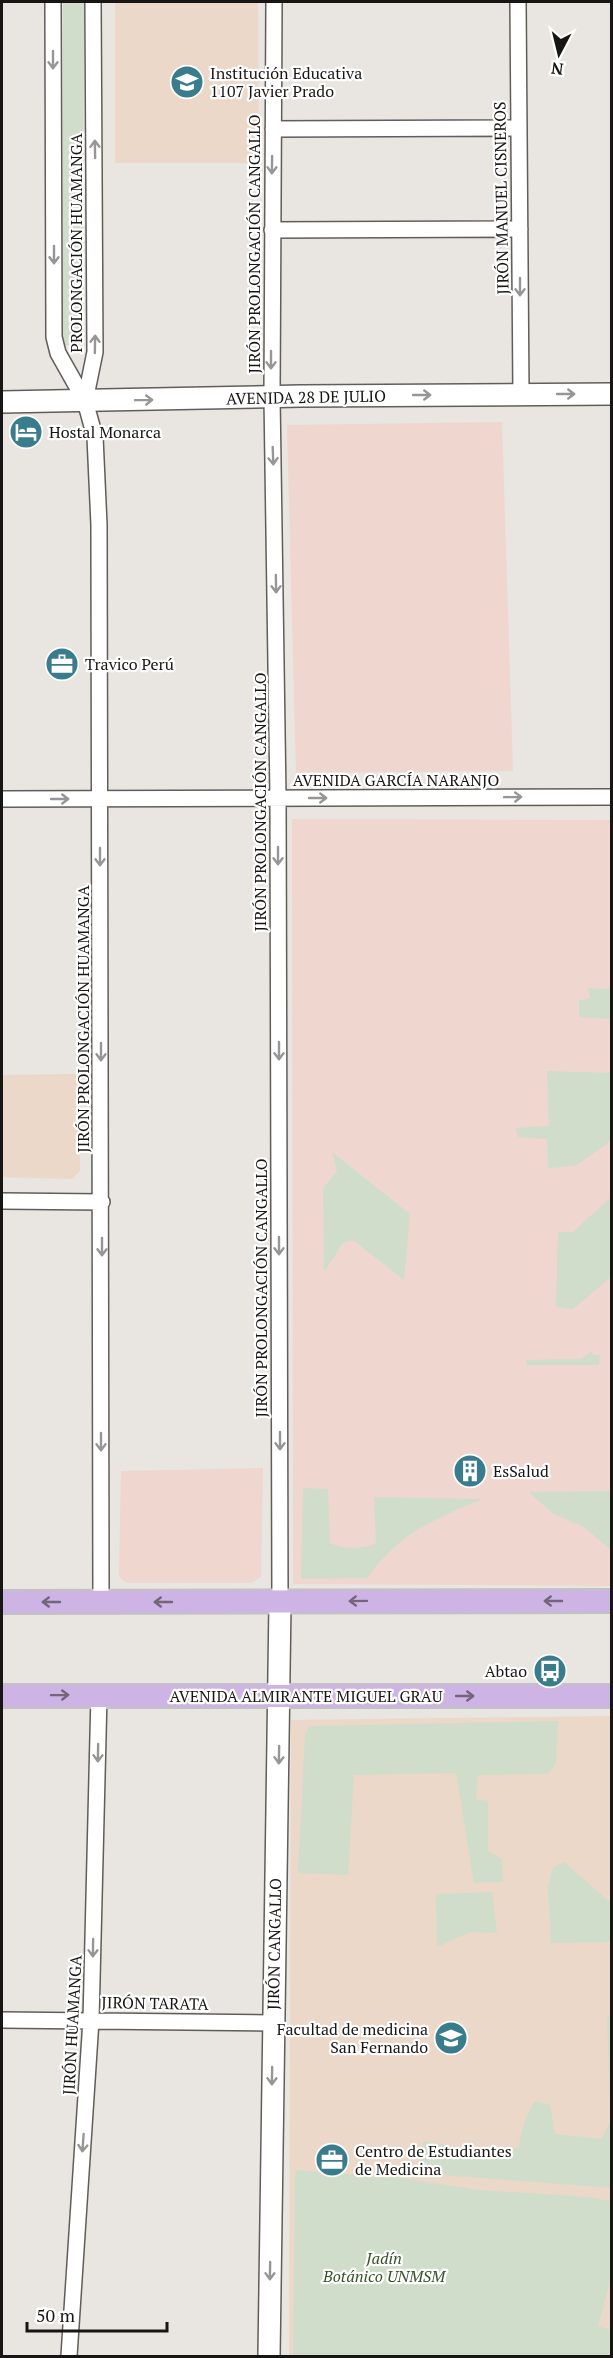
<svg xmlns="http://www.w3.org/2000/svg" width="613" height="2358" viewBox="0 0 613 2358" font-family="'PT Serif',serif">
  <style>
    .education { fill: #ebd8c8 }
    .medical { fill: #efd6cf }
    .green { fill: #d0ddca }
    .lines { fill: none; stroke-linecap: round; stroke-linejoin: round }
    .street-casing { stroke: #615d59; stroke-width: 18 }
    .secondary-casing { stroke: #615d59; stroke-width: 24 }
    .primary-casing { stroke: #c3c2c2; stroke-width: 26 }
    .street { stroke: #fff; stroke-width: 15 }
    .secondary { stroke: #fff; stroke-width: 21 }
    .primary { stroke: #cdb4e4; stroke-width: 22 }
    .oneway { stroke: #979696 }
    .oneway2 { stroke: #72657c }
    .labels { text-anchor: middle; stroke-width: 4.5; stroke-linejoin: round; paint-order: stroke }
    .poi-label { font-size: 16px; fill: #181615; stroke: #fff; text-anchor: start }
    .street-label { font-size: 16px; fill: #181615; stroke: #fff }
    .park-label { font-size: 16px; font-style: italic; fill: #365029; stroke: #fff }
  </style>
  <rect width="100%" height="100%" fill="#e9e5e0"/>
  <!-- education -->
  <path class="education" d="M115,2H258L259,163H115Z
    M80,1074V1171L72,1179L2,1177V1075Z
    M611,1716V2356H289L291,1720Z"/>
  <!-- medical -->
  <path class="medical" d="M502,422L513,771L296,773L287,425Z
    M292,819L611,820V1586L293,1584Z
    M263,1468L261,1577L251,1583H129L122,1580L119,1576L121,1471Z"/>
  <!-- green -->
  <path class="green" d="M63,2H84L83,345H62Z
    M588,988L611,989V1019L579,1017V1000L590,998Z
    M547,1071L611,1073V1141L575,1166L548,1168L547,1139L518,1137L516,1128L549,1126Z
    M332,1152L410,1214L404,1280L353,1240L343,1243L324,1272L323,1189L337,1171Z
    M611,1197V1277L573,1309L556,1307L558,1232H573Z
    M592,1351L593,1355H600L599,1365H527L526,1360L581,1359Z
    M303,1488L328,1489L330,1543C341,1549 364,1550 376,1543L374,1497L482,1499C433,1520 399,1533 367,1578L301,1579Z
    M611,1491V1550L584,1527L552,1513L529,1492Z
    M558,1721L556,1763L548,1774L478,1775L476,1799L488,1801V1851L502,1859L503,1882L474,1883L456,1773L354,1775L348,1875L298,1873L305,1734L310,1726Z
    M564,1862L611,1903V1942L551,1943L548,1888L553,1867Z
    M492,1892L497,1933L471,1932L437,1947L436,1894Z
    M607,2016H611V2102H610Z
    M534,2101L550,2105L555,2134L602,2139L611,2118V2188L416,2173L424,2141L462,2148H518L524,2123Z
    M295,2170L401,2178L479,2190L589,2197L611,2201V2278L598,2326L611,2330V2356H293Z"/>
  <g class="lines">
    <!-- street casing -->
    <g class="street-casing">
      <path id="street" d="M53,2L54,337L58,353L85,401L95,437L99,525L101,1602
        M274,2L272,397L278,798L280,1603
        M518,2L521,395
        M273,129L519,128
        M272,230L520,229
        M85,401L95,352L93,2
        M2,799L612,797
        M2,1201L102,1202
        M2,2020L273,2023
        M69,2356L91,2020L99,1695"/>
    </g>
    <!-- secondary casing -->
    <g class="secondary-casing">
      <path id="secondary" d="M2,402L301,396L612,394
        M269,2356L280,1603"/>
    </g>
    <!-- primary casing -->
    <g class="primary-casing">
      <path id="primary" d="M2,1602L612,1601
        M2,1696H612"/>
    </g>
    <!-- street -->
    <use href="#street" class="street"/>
    <!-- secondary -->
    <use href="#secondary" class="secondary"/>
    <!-- primary -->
    <use href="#primary" class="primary"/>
  </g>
  <!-- one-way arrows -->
  <defs><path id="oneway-shaft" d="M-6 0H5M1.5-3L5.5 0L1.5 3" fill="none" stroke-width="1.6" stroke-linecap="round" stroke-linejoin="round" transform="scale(1.5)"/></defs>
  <g class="oneway">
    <use href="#oneway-shaft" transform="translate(53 60) rotate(90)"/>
    <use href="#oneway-shaft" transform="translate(95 149) rotate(-91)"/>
    <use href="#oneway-shaft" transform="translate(272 165) rotate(91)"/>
    <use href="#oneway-shaft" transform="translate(54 255) rotate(90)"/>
    <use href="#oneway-shaft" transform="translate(520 287) rotate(90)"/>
    <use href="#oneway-shaft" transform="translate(95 344) rotate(-89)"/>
    <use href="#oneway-shaft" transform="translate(271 360) rotate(90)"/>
    <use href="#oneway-shaft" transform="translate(566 394)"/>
    <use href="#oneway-shaft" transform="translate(422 395)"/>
    <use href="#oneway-shaft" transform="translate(144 400) rotate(-1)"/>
    <use href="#oneway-shaft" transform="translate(273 456) rotate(88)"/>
    <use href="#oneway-shaft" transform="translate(276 584) rotate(89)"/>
    <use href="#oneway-shaft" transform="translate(513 797) rotate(-1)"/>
    <use href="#oneway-shaft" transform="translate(318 798)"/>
    <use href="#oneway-shaft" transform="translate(60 799)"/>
    <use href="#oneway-shaft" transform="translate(278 856) rotate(90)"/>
    <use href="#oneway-shaft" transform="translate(100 857) rotate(90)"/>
    <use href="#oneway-shaft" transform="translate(279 1051) rotate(90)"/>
    <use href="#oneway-shaft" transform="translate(101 1052) rotate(90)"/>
    <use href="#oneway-shaft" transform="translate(279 1246) rotate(90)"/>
    <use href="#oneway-shaft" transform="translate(102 1247) rotate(90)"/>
    <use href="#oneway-shaft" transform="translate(280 1441) rotate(90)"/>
    <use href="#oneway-shaft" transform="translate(101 1442) rotate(90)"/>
    <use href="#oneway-shaft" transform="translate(98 1753) rotate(91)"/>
    <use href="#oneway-shaft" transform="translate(279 1755) rotate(91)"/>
    <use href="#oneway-shaft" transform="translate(93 1948) rotate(91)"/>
    <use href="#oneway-shaft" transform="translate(272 2076) rotate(91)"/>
    <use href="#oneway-shaft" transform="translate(83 2143) rotate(94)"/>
    <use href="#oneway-shaft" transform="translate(270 2271) rotate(91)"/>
  </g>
  <g class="oneway2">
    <use href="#oneway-shaft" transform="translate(358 1601) rotate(179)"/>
    <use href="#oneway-shaft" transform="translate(553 1601) rotate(-180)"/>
    <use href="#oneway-shaft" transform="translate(51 1602) rotate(180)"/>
    <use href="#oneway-shaft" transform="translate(163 1602) rotate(-180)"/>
    <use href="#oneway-shaft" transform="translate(60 1695) rotate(-1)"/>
    <use href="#oneway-shaft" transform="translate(465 1696)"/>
  </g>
  <!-- icons -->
  <defs>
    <g id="school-disc" transform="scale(1.725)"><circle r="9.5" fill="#397d8d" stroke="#fff"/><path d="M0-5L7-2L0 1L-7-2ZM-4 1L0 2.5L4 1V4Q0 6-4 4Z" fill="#fff"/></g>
    <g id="hotel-disc" transform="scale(1.725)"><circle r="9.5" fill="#397d8d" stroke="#fff"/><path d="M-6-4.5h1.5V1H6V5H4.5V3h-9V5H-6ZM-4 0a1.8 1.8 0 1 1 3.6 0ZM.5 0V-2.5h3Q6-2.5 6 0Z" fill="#fff"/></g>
    <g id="office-disc" transform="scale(1.725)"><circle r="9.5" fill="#397d8d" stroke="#fff"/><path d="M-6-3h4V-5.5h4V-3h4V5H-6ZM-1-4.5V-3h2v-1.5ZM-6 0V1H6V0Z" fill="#fff"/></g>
    <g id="building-disc" transform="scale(1.725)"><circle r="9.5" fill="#397d8d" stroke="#fff"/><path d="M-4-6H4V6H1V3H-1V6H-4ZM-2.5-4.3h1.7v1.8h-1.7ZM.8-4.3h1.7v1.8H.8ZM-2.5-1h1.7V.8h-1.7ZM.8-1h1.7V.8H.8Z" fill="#fff"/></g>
    <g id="bus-disc" transform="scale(1.725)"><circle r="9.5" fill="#397d8d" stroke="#fff"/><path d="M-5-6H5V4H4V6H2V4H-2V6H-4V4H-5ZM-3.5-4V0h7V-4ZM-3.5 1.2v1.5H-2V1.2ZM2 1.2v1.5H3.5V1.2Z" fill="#fff"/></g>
    <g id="university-disc" transform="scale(1.725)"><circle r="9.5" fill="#397d8d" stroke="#fff"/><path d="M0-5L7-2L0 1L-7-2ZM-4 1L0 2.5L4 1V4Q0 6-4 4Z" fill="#fff"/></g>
  </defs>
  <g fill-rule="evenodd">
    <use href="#school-disc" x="187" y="82"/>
    <use href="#hotel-disc" x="26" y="432"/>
    <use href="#office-disc" x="62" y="664"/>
    <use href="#building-disc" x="470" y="1471"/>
    <use href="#bus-disc" x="550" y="1671"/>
    <use href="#university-disc" x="451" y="2038"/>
    <use href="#office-disc" x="332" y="2160"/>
  </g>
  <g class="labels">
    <!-- poi labels -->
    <g class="poi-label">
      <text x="210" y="79">Institución Educativa<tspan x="210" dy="18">1107 Javier Prado</tspan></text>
      <text x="49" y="438">Hostal Monarca</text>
      <text x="85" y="670">Travico Perú</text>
      <text x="493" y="1477">EsSalud</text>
      <text x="527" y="1677" text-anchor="end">Abtao</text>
      <text x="428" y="2035" text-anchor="end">Facultad de medicina<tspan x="428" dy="18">San Fernando</tspan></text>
      <text x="355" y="2157">Centro de Estudiantes<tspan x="355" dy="18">de Medicina</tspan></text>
    </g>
    <!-- street labels -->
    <g class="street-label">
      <text transform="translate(501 198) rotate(-91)" y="6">JIRÓN MANUEL CISNEROS</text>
      <text transform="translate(76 243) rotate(-90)" y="6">PROLONGACIÓN HUAMANGA</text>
      <text transform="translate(254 244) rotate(-90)" y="6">JIRÓN PROLONGACIÓN CANGALLO</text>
      <text transform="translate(306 397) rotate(-1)" y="6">AVENIDA 28 DE JULIO</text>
      <text x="396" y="786">AVENIDA GARCÍA NARANJO</text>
      <text transform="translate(260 802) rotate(-90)" y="6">JIRÓN PROLONGACIÓN CANGALLO</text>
      <text transform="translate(83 1019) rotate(-90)" y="6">JIRÓN PROLONGACIÓN HUAMANGA</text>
      <text transform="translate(261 1288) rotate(-90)" y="6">JIRÓN PROLONGACIÓN CANGALLO</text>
      <text x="306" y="1702">AVENIDA ALMIRANTE MIGUEL GRAU</text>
      <text transform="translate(274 1944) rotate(-89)" y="6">JIRÓN CANGALLO</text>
      <text transform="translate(155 2003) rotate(1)" y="6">JIRÓN TARATA</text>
      <text transform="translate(72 2025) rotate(-87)" y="6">JIRÓN HUAMANGA</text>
    </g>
    <!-- park labels -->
    <g class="park-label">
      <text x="384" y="2264">Jadín<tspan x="384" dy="18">Botánico UNMSM</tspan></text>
    </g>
  </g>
  <!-- border -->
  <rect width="613" height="2358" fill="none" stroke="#181615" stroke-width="6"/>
  <!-- north arrow -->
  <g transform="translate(559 54) rotate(187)" stroke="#ffffff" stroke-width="4.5" paint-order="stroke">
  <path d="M0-4.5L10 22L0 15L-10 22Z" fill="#181615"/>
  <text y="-9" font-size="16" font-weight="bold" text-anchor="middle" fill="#181615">N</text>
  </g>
  <!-- scale -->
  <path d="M27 2322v9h140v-9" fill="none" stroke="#181615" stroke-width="3"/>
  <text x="36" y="2322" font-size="18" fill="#181615" stroke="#ffffff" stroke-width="4.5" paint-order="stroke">50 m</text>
</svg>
